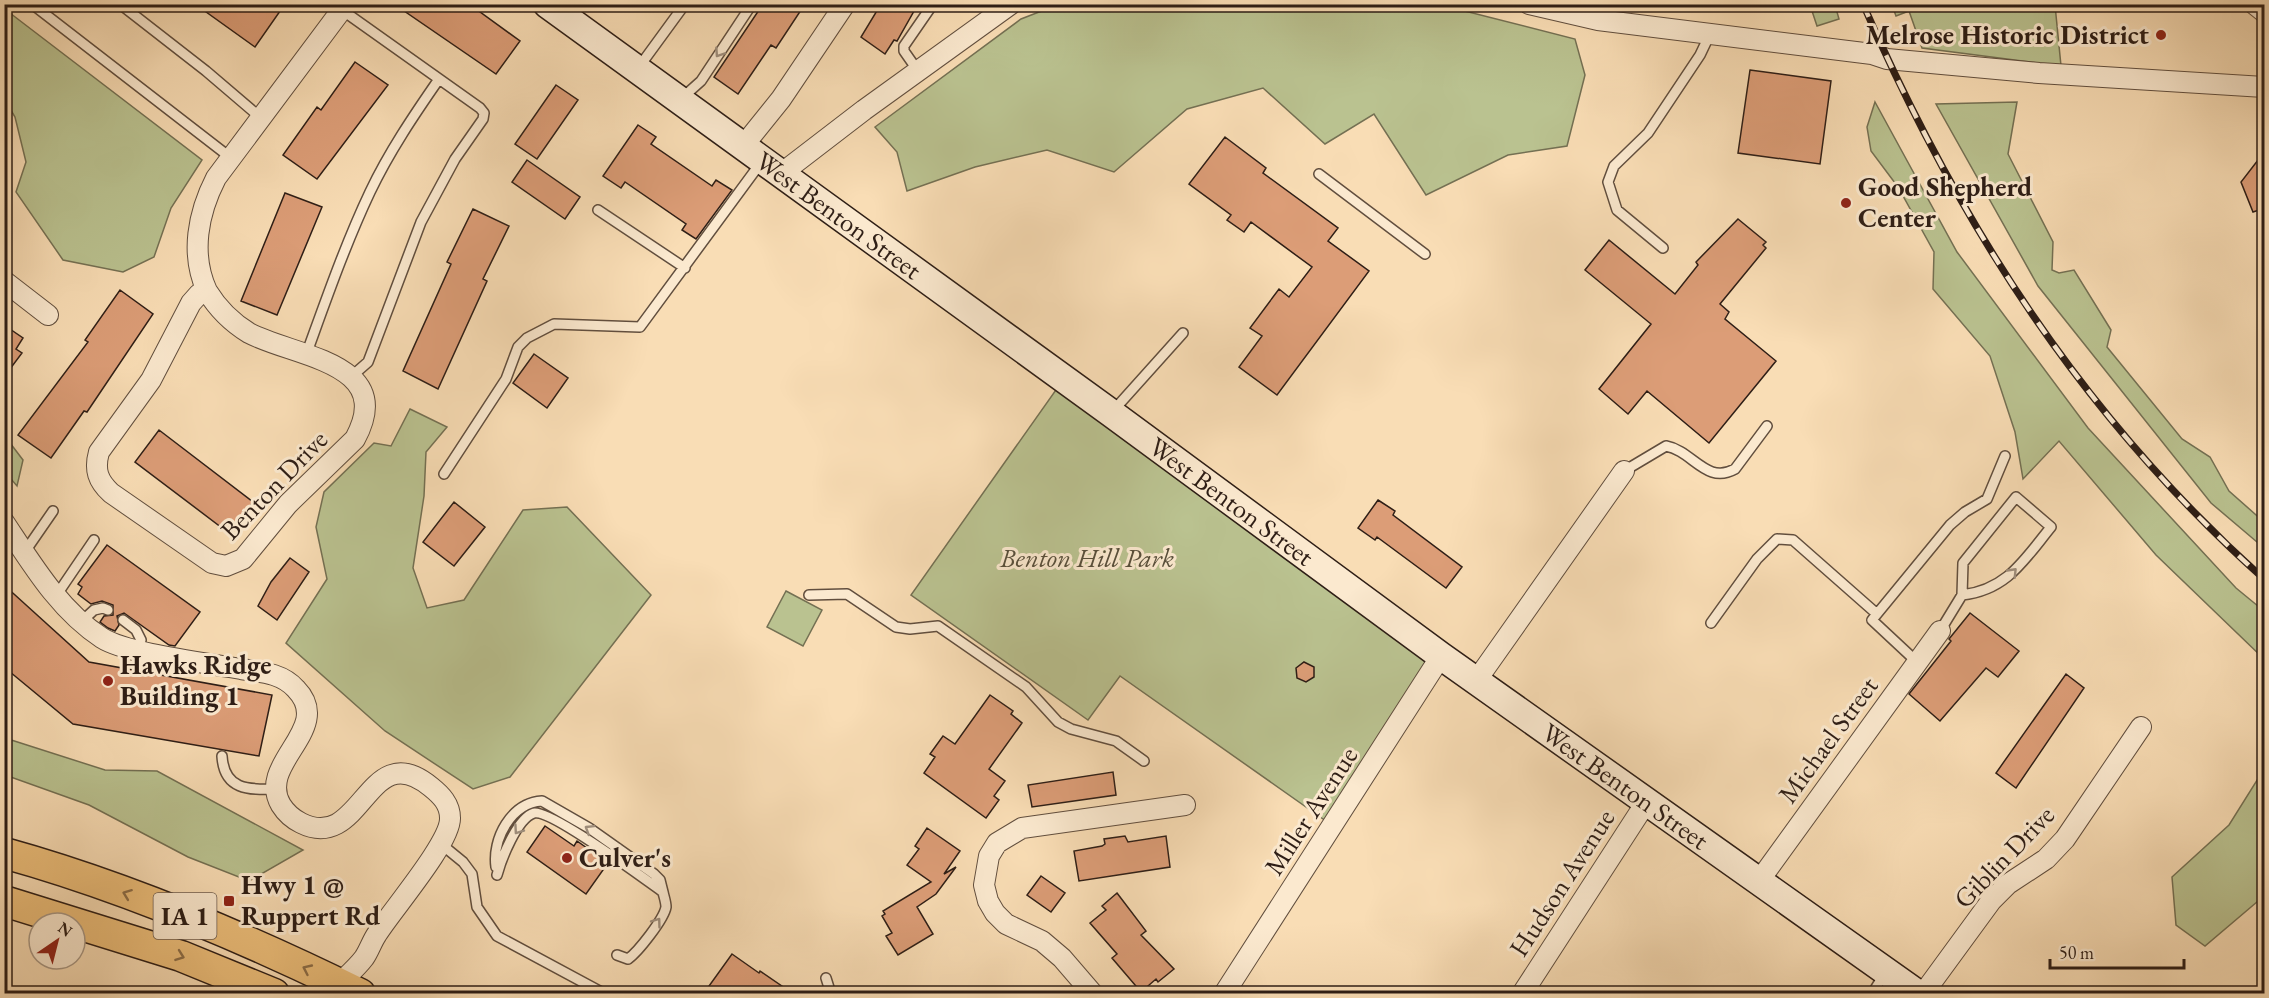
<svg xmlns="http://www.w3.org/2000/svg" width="2269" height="998" viewBox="0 0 2269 998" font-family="'EB Garamond',serif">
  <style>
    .green { fill: #bac290; stroke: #747053; stroke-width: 1.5 }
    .building { fill: #dc9d77; stroke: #2e1e16; stroke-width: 1.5 }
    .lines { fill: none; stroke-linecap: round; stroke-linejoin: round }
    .lane-casing { stroke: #614e3e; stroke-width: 12 }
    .street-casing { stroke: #614e3e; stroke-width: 22 }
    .secondary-casing { stroke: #2e1e16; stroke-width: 30 }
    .primary-casing { stroke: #2e1e16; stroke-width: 33 }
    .lane { stroke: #fbe9cf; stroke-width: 9 }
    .street { stroke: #fbe9cf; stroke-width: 20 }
    .secondary { stroke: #fbe9cf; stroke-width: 27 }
    .primary { stroke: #ecbe7a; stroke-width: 30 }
    .rail-casing { stroke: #2e1e16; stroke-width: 7 }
    .rail { stroke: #fbe9cf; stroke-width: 4.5; stroke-dasharray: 14; stroke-linecap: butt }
    .oneway { stroke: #9f8e7c }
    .oneway2 { stroke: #8d6e48 }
    .poi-dot { fill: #8f2418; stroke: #fbe9cf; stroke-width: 2 }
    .labels { text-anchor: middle; stroke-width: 6; stroke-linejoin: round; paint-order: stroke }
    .shield { fill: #fbe9cf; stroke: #6c5b4e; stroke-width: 1.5 }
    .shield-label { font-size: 26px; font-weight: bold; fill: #2e1e16 }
    .poi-label { font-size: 27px; font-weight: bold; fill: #2e1e16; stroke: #fbe9cf; text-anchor: start }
    .street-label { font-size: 27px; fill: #2e1e16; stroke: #fbe9cf }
    .park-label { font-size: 27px; font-style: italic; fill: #584f3b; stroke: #fbe9cf }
  </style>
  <rect width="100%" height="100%" fill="#f9ddb5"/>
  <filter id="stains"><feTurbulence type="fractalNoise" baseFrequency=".00333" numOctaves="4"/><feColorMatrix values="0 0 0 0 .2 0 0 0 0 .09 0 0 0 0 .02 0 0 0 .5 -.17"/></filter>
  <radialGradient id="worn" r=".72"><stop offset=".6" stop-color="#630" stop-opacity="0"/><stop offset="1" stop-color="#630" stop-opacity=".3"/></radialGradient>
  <!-- green -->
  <path class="green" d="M1057,5H1441L1575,39L1585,75L1567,146L1508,155L1426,195L1374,114L1325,144L1263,88L1187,109L1114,172L1047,150L975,167L907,191L897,152L875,127L1021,19Z
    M1810,5H1835L1839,19L1817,26Z
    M1892,5H2055L2061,66L1922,48L1909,11L1896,16Z
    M6,10L202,160L171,208L154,257L123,272L63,260L16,192L26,162L15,117L5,100Z
    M1875,102L1957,252L2088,428L2236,588L2264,611V659L2156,555L2059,441L2023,479L2015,432L1990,356L1933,289L1934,252L1898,187L1871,151L1867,127Z
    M2017,102L2008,154L2053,242L2052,270L2059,273L2074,270L2111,330L2107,347L2182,439L2210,457L2229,491L2264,522V548L2211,503L2038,286L1936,104Z
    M1058,387L1436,666L1333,826L1120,676L1088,720L911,595Z
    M410,409L447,427L426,452L424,496L413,568L427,608L464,600L523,510L567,507L651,595L510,777L473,789L385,731L286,643L327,579L316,527L324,492L374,443L391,446Z
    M4,435L23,460L17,486L5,472Z
    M786,591L822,610L803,646L767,627Z
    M5,738L105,770L157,771L303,850L249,881L188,857L89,805L5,775Z
    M2264,769V896L2205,946L2176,925L2172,877L2229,825Z"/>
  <!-- building -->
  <path class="building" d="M195,4H285L255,47Z
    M394,4H469L520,41L496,74Z
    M763,4H805L776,48L771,45L738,94L714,77Z
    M881,4H918L897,41L894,40L885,54L861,37Z
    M355,62L388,85L317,179L283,155L317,107L321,110Z
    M1750,70L1831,81L1820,164L1738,153Z
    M556,85L578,100L537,159L515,144Z
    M638,125L656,137L651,144L712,186L716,180L732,190L696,239L682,230L686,224L625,182L621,188L603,176Z
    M1225,137L1266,168L1263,173L1338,228L1328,241L1369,271L1277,395L1239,367L1262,336L1250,328L1279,289L1289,297L1312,267L1251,222L1244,232L1227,220L1231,215L1189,184Z
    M2265,151V208L2253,212L2241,182Z
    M527,160L580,197L565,219L512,182Z
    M285,193L322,207L277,315L241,301Z
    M473,209L509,226L483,279L487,281L438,389L403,371L451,264L447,262Z
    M1738,219L1766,242L1763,245L1766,248L1720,304L1729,312L1725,319L1776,361L1709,443L1647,391L1628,414L1599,389L1651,324L1585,270L1609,240L1675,294L1698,265L1696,262Z
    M120,290L153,314L87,412L84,411L51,458L18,435L88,342L85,340Z
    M4,325L23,338L16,349L22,353L4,377Z
    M534,354L568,378L547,408L513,383Z
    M159,430L253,502L230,534L135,462Z
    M1378,500L1395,511L1393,515L1462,567L1446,588L1377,537L1375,540L1358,528Z
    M454,502L485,527L454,566L423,542Z
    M107,545L200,612L175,646L169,645L124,613L117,616L119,625L115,631L108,628L100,622L104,616L113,615V605L102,601L91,604L78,594L82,587L78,584Z
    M290,558L309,572L277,620L258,606L271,582Z
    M4,585L89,662L272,695L259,756L73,724L4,667Z
    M1970,613L2019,651L1998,677L1986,668L1940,721L1909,694L1951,641L1949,639Z
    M1304,662L1314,667V677L1306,682L1297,678L1296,668Z
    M2066,674L2084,688L2016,788L1996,773Z
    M990,695L1013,711L1011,714L1022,723L989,769L1005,781L994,796L999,800L986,818L924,773L935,757L930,754L943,736L955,744Z
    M1113,772L1116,795L1032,807L1028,785Z
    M545,826L574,846L577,841L608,863L586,894L527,852Z
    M927,828L960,851L944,874L956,867L936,894L917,907L933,934L898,955L886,936L892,933L882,916L885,914L883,911L931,882L907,865L919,849L915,846Z
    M1125,836L1128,842L1166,836L1170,867L1079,881L1074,851L1102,846L1105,844L1104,839Z
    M1041,876L1065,893L1051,912L1027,895Z
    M1117,893L1146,931L1141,935L1174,969L1158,982L1156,979L1141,992L1112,958L1117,954L1090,923L1106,910L1102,906Z
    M732,954L759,973L760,971L792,993H704Z"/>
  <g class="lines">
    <!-- lane casing -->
    <g class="lane-casing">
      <path id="lane" d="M32,4L231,158
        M120,4L206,71L261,118
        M342,10L480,108L484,113L483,119L455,159L421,222L368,362L352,376
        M639,67L685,4
        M918,71L904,51V46L933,4
        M682,98L701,81L752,4
        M1319,174L1425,254
        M598,210L685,268
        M1663,248L1617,210L1608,182L1614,166L1648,133L1700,55L1710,34
        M306,355C326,300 345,245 370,192C389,152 414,115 439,79
        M1113,411L1183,333
        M1624,471L1666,446C1693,451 1706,485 1735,469L1767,426
        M444,474L506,379L518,347L527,338L554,324L640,327L762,161
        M24,553L53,511
        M809,595L847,594L896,627L910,629L938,626L1026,687L1058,722L1071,729L1116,741L1144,761
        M56,596L94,540
        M123,620L136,630L141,640L138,650
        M82,621L94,610L103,608L108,610
        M1711,623L1757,559L1777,539L1793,540L1877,614
        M1940,631L1962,595L1963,563L2016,497L2051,527C2024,560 2007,590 1962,595
        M1917,662L1872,620L1950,525L1965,512L1987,499L2005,456
        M222,756C224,790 248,790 276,789
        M441,844L463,862L472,874L477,907L497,936L605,994
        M496,867C492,839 511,803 542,801L589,828L654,874L660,880L663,892
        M497,875C501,860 517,818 534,813C550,809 645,879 663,892C664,897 666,902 666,907C664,919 638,952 628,959L617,955
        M826,978L831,994
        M1872,994L1885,973"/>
    </g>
    <!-- street casing -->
    <g class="street-casing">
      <path id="street" d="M1529,4L1598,20L1872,54L1887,59L2039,73L2264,87
        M2254,4L2264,12
        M744,145L781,99L845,4
        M782,173L864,110L1011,4
        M4,281L48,315
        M207,291C218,309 231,322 249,333C294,357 397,362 355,439L288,504L243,559L226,566L212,563L111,493C98,481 94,470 99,452L151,380L191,303L199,294Z
        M207,291C190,254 198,213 216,178L346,4
        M4,522C32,564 59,610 102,638C127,654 208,663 241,669C261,672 282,673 296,689C335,729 256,763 281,805C286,813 293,819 301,823C363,854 367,734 431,787C441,795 450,804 450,818C451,842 392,910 377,934C372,941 369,951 364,958C355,970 342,980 332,991
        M1476,681L1624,471
        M1759,881L1940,631
        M1093,994L1062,958L1042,941L1006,924L995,913L988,901L984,885L989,856L997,843L1022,828L1185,805
        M1224,994L1441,656
        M1522,994L1647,801
        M1923,994L1991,901L2008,884L2046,859L2065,839L2141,727"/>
    </g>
    <!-- secondary casing -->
    <g class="secondary-casing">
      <g id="secondary">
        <path id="s1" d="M547,4L1111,413L1441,656L1918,994"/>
      </g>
    </g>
    <!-- primary casing -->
    <g class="primary-casing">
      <path id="primary" d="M4,853C127,887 246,938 360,994
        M4,901L181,956L274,994"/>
    </g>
    <!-- lane -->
    <use href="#lane" class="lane"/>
    <!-- street -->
    <use href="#street" class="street"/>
    <!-- secondary -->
    <use href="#secondary" class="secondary"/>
    <!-- primary -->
    <use href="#primary" class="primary"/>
    <!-- rail casing -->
    <g class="rail-casing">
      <path id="rail" d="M1863,4C1960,226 2083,417 2264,579"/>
    </g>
    <!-- rail -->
    <use href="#rail" class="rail"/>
  </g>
  <!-- one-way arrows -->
  <defs><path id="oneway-chevron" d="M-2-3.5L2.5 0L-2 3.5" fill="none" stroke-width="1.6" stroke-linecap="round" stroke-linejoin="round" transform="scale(1.5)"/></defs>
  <g class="oneway">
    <use href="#oneway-chevron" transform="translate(719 53) rotate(124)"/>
    <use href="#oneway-chevron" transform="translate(2013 572) rotate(-46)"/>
    <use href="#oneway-chevron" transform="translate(589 829) rotate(-148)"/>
    <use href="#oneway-chevron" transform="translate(518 830) rotate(125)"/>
    <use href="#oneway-chevron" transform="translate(657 922) rotate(-54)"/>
  </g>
  <g class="oneway2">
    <use href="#oneway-chevron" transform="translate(127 894) rotate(-159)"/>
    <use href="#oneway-chevron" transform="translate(180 956) rotate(20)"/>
    <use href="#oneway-chevron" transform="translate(307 969) rotate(-155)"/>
  </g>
  <!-- markers -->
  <g class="poi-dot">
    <circle cx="2161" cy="35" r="6"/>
    <circle cx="1846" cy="203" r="6"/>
    <circle cx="108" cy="681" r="6"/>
    <circle cx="567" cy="858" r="6"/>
    <rect x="223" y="895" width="12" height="12" rx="3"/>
  </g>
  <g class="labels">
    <!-- shield labels -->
    <rect class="shield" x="153.5" y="893" width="63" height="46" rx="4.5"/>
    <g class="shield-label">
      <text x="185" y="925">IA 1</text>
    </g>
    <!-- poi labels -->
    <g class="poi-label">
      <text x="2149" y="44" text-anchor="end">Melrose Historic District</text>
      <text x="1858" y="196">Good Shepherd<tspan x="1858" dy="31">Center</tspan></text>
      <text x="120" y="674">Hawks Ridge<tspan x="120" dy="31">Building 1</tspan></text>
      <text x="579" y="867">Culver's</text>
      <text x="241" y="894">Hwy 1 @<tspan x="241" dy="31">Ruppert Rd</tspan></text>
    </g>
    <!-- street labels -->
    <g class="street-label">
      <text dy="9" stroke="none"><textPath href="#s1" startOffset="360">West Benton Street</textPath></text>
      <text transform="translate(274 485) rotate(-46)" y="9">Benton Drive</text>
      <text dy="9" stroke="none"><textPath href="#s1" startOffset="846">West Benton Street</textPath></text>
      <text transform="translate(1828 740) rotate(-54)" y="9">Michael Street</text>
      <text dy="9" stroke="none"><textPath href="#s1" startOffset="1332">West Benton Street</textPath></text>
      <text transform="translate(1311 811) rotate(-57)" y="9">Miller Avenue</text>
      <text transform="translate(2004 857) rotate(-46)" y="9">Giblin Drive</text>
      <text transform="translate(1562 883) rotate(-57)" y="9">Hudson Avenue</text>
    </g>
    <!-- park labels -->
    <g class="park-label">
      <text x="1087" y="567">Benton Hill Park</text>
    </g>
  </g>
  <!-- margin -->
  <rect width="2269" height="998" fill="none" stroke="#f9ddb5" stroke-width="24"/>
  <rect x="6" y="6" width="2257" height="986" fill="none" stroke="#2e1e16" stroke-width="3"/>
  <rect x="12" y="12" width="2245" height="974" fill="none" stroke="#2e1e16" stroke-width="1.5"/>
  <!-- north arrow -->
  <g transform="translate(57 941) rotate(35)"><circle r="28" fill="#fbe9cf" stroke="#a99885" stroke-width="1.5"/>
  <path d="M0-4.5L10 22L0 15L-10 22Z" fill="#8f2418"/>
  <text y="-9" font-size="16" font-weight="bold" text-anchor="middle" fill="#2e1e16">N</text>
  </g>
  <!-- scale -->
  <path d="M2050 959v9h134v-9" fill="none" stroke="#2e1e16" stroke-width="3"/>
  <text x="2059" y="959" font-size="18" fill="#2e1e16" stroke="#fbe9cf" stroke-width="4.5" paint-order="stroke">50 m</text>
  <rect width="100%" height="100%" filter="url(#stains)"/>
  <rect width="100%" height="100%" fill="url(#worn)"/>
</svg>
